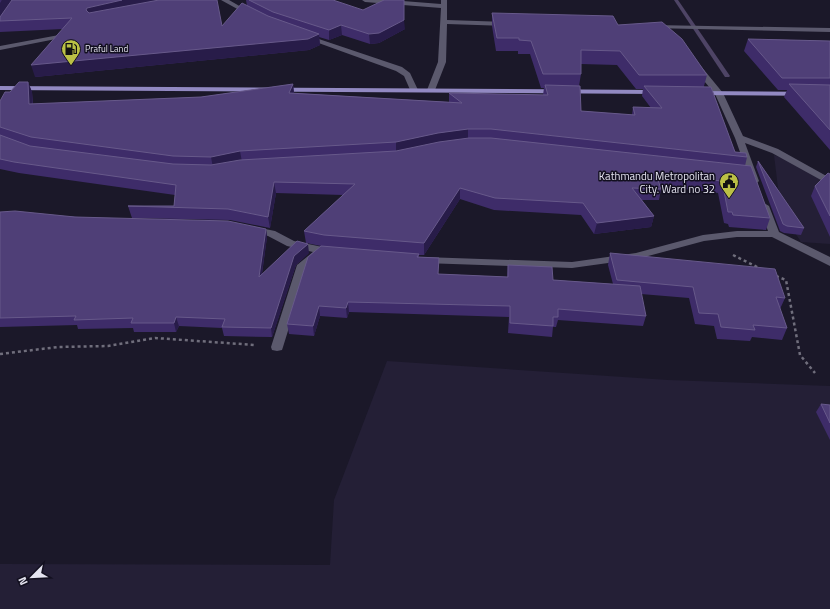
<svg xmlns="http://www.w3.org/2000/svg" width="830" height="609" viewBox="0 0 830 609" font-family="'Titillium Web',sans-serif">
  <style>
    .built { fill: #241f36 }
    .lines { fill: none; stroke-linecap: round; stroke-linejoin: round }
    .stream { fill: #4e4465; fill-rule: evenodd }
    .path { stroke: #706e7c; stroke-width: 2.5; stroke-dasharray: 3 3; stroke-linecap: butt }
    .minor { fill: #5b596d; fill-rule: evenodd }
    .major { fill: #9289c2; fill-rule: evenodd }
    .wall { fill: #3e2c69; fill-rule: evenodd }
    .shaded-wall { fill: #281c49 }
    .building { fill: #4f3f77; stroke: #67598a }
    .labels { text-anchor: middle; stroke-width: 3; stroke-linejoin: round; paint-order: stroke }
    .far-poi-label { font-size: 9px; fill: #e4e3ef; stroke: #120f1f; text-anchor: start }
    .poi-label { font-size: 11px; fill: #e4e3ef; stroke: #120f1f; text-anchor: end }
  </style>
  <rect width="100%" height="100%" fill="#1b1829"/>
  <!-- built -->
  <path class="built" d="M774,155L793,162L830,185V244L801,242L792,228L778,188Z
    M387,361L668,380L830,386V609H0V564L330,565L334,500Z"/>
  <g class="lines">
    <!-- stream -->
    <path class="stream" d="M674,0H678L730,76L729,77H725Z"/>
    <!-- path -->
    <path class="path" d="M733,255L761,269
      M776,276L786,280L800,355L815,373
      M0,354L58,347L108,346L155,338L255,345"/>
    <!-- minor -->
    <path class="minor" d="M221,0H229L255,15L250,16Z
      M362,0H390L441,4V0H447V20L507,22L510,24L507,26L447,24L446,62L435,90L431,92L427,90L438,62L441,8L365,2Z
      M653,25L830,28V32L651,28V26Z
      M304,34L402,67L410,73L418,90L417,92H411L404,76L396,71L302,37V35Z
      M59,35L62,37L61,38L0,50V46Z
      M694,65H700L723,93L743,136L778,149L830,178V185L772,153L745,143L759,181L757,183H751L735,138L715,94L694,69Z
      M764,203L769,206L779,232L828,256L830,257V266L772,237H737L704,241L637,259L572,268L424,263L420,262L418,260L420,258L424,257L572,262L636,253L703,235L737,231H768L759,206Z
      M250,226L275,231L294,241L332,249L338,252L332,255L323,254L308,266L283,347L282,350L277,351L272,350L271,347L297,265L313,252L287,246L268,236L246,231L245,229Z"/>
    <!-- major -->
    <path class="major" d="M0,86L659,90L663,92L659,94L0,90Z
      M694,91L830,92V96L697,95L693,93Z"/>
  </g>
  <!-- wall -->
  <path class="wall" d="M0,0L222,26L247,6L246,0H333L405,29L379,43L370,44L342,35L329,40L319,37L320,45L309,50L35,77L63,29L0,32Z
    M492,13L618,25L707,75L704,86L735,152L747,157L745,166L770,218L766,230L729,227L728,224L724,223L718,193L660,186L661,189L659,200H642L654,216L651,227L594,234L581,215L494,210L460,199L424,255H419V257L439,274L507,277L508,265L553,280L613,284L608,265L610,253L785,298L780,309L787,328L782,340L752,337L750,341L717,339L714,326L695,324L689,298L641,294L646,316L643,326L558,320L556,327H553L552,337L508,333L509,317L349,312L347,318L320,316L314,336L289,334L287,324L321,246L306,243L304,231L343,195L276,193L270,228L230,220L132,218L128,206H174L175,195L19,173L0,169V101L10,92L28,82L32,92L33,104L201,97L293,84L294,93L449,102V93L543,95L544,88H541L530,54H518V51H496L492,26ZM581,64L617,65L636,89H643L642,96L651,108L633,107L632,115L581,111L579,86L581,74Z
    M748,39L830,41V150L784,97L787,90H778L744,51Z
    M758,161L804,228L801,235L784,233L780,231L756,167Z
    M830,174V237L811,196L815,186Z
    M0,212L266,229L267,237L262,274L309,253L296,265L272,337L224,336L222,328L179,326L176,332H134L133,328L78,329L77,325L0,327Z
    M821,404L830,405V440L816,412Z"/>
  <!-- shaded-wall -->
  <path class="shaded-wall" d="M2,0H13L0,18V3Z
    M122,0H176L90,19L86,10L87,8Z
    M404,20L405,29L379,43L370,44L369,34Z
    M341,25L342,35L329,40V30Z
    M319,34L320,45L309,50L35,77L31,65Z
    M28,82L32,92L33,114L29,104Z
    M293,84L294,94L289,93Z
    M468,129V140L396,153V142L438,133Z
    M240,151L242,162L213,168L211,157Z
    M274,182L276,193L270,228L268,217Z
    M460,188V199L424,255V243Z
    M654,216L651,227L594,234L597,223Z
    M266,229L267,237L260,286L259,277Z
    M308,244L309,253L296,265L272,337L271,328L294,256Z
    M348,302L349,312L347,318L346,308Z
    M319,306L320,316L314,336L313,326Z
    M176,317L179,326L176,332L174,323Z"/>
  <!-- building -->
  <path class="building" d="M12,0H122L87,8L86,10L89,13L159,0H217L222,26L242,3L268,16L319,34L308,39L31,65L72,18L0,21V17Z
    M249,0H333L363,10L384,0H404V20L379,33L369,34L341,25L329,30L273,12Z
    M492,13L613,16L618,25L662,22L682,39L707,75H639L620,51L581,50V74H543L531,41L519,40V38H497Z
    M748,39L830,41V78H782Z
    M19,82H28L29,104L201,97L293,84L289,93L462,103L449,93L548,95L545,85L580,86L581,111L635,115L633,107L662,108L644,86L711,87L735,152L746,153L747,157L491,129H468L438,133L396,142L240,151L211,157L173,156L31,137L0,127V101L5,92H10Z
    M789,84L830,85V130Z
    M0,135L30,146L173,164L211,165L240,160L396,151L439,142L469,138H491L751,166L770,218L733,215L732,212H728L722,181L656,174L661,189L632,188L654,216L597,223L583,203L495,198L460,188L424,243L324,235L304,231L355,184L274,182L268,217L228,209L128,206H174L176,185L14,162L0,159Z
    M758,161L804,228L787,226L783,224Z
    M828,173L830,174V216L815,186Z
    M15,211L75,217L228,221L266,229L259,277L297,241L308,244L294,256L271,328L222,327L225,319L176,317L174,323H131L133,318L74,320L76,316L0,318V212Z
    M321,246L419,254L417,257L439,258L438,274L508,277V265L552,267L553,280L640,286L646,316L558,309V317H553V326L510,323V306L348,302L346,308L319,306L313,326L287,324L308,257Z
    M610,253L775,269L785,298L776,297L787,328L753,325L755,330L721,327L718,314L699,313L693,287L617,280Z
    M821,404L830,405V423Z"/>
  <!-- icons -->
  <defs>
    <g id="fuel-pin" transform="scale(1)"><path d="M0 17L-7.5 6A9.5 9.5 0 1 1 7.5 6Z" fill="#bbc045" stroke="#120f1f"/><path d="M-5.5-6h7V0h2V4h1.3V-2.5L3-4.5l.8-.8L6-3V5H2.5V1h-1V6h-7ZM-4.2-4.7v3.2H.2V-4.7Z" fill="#111"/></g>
    <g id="civic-pin" transform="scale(1)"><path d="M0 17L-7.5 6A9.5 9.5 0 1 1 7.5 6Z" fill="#bbc045" stroke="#120f1f"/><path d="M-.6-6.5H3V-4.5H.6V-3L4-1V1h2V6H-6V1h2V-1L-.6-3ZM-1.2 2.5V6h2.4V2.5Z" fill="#111"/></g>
  </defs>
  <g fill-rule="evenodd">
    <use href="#fuel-pin" x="71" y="49"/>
    <use href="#civic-pin" x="729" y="182"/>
  </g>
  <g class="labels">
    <!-- far-poi labels -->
    <g class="far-poi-label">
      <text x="85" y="52">Praful Land</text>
    </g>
    <!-- poi labels -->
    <g class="poi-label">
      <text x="715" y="180">Kathmandu Metropolitan<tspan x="715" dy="13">City. Ward no 32</tspan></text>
    </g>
  </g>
  <!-- north arrow -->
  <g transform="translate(32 577) rotate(246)" stroke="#120f1f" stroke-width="3" paint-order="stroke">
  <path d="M0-3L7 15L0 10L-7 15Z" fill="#e4e3ef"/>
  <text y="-6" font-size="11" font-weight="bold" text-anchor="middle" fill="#e4e3ef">N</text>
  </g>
</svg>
